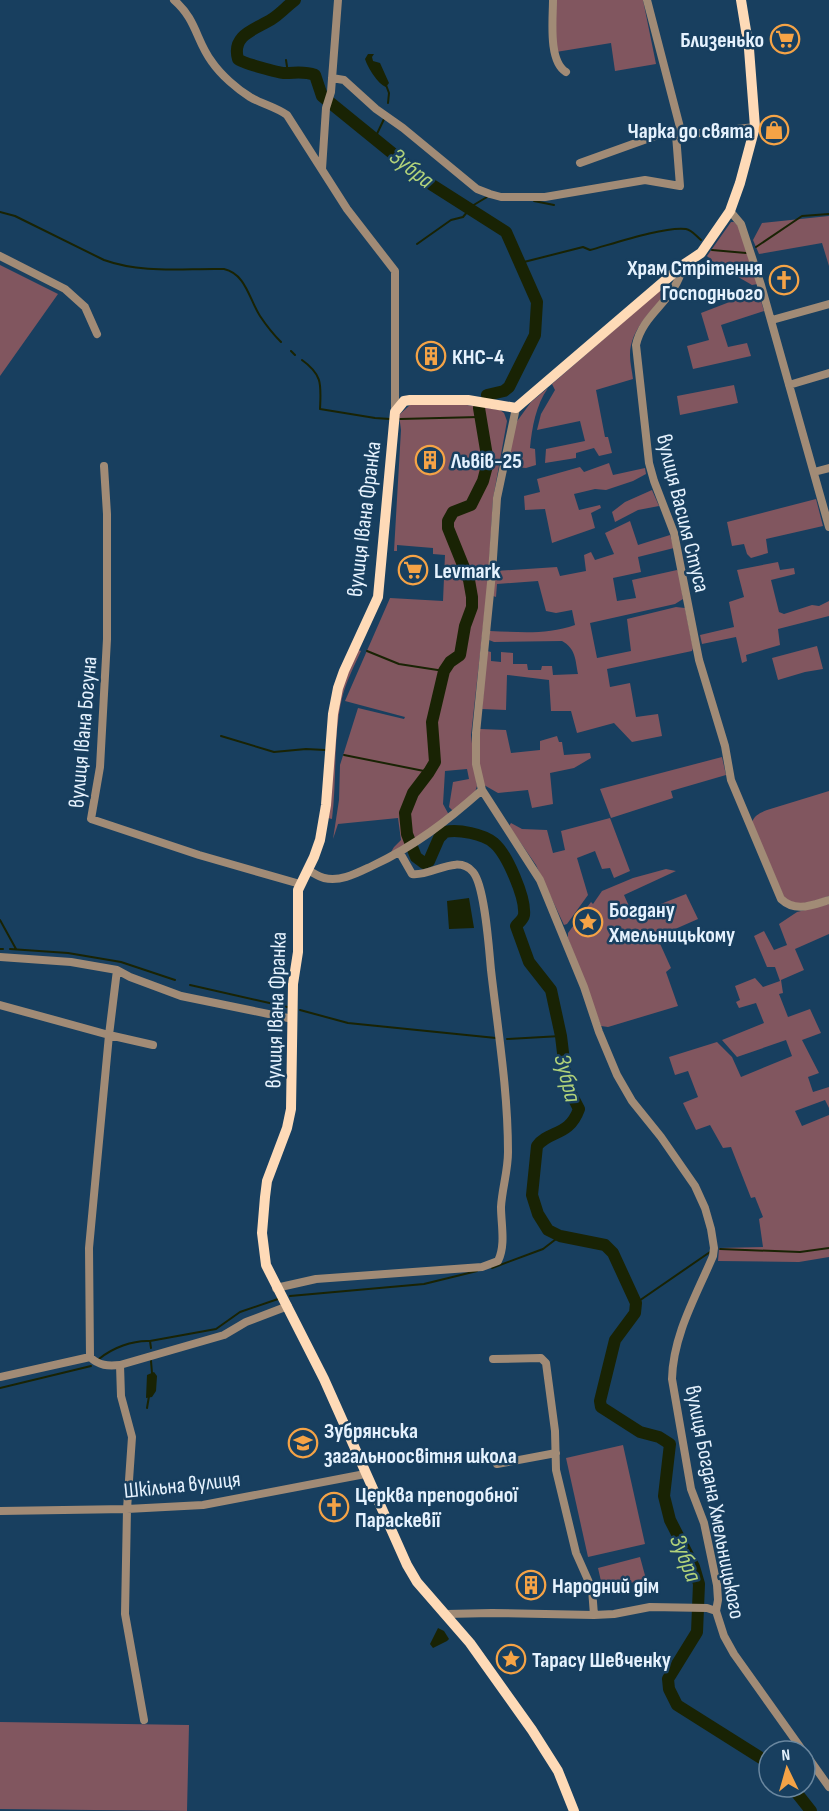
<svg xmlns="http://www.w3.org/2000/svg" width="829" height="1811" viewBox="0 0 829 1811" font-family="'Sofia Sans Condensed',sans-serif">
  <style>
    .green { fill: #81565f }
    .water { fill: #192304 }
    .lines { fill: none; stroke-linecap: round; stroke-linejoin: round }
    .stream { stroke: #192304; stroke-width: 2 }
    .river { stroke: #192304; stroke-width: 12 }
    .minor { stroke: #a18b76; stroke-width: 8 }
    .major { stroke: #fedab7; stroke-width: 10 }
    .labels { text-anchor: middle; stroke-width: 5; stroke-linejoin: round; paint-order: stroke }
    .poi-label { font-size: 22px; font-weight: bold; fill: #e5f2fe; stroke: #183f5f; text-anchor: start }
    .street-label { font-size: 22px; fill: #e5f2fe; stroke: #183f5f }
    .water-label { font-size: 24px; font-style: italic; fill: #b1d27a; stroke: #183f5f }
  </style>
  <rect width="100%" height="100%" fill="#183f5f"/>
  <!-- green -->
  <path class="green" d="M555,0H643L656,64L615,71L611,43L556,52Z
    M829,216V266L822,243L759,254L753,240L762,223Z
    M731,222H734L738,226L758,284L752,285L714,263L707,256Z
    M0,265L58,294L0,376Z
    M666,285L669,291C653,309 630,329 630,355C630,363 632,371 633,379L596,390L605,437H608L612,453L599,456L594,448L576,453V458L545,463L546,449L585,441L580,421L537,430L541,414L555,390L552,384Z
    M758,291L764,311L721,325L728,347L747,343L751,356L693,369L687,346L709,340L701,313Z
    M734,385L738,403L680,415L677,396Z
    M548,388C536,405 532,427 530,448L535,449L536,465L526,468L505,466L515,424L531,402Z
    M460,404L500,410L504,413L507,421L493,499L488,582L471,735L477,786L475,792L453,811L449,807L453,782L469,779L467,769L445,771L443,804L449,815L409,846L391,852L394,847L401,840L398,818L338,824L333,839L339,800L340,765L358,708L404,719L405,717L345,701L390,598L443,601L445,555L433,554V548L397,545V551H394L401,430L399,415L410,405Z
    M609,463L613,475L645,468L646,474L633,481L606,490L595,489L574,494L579,510L600,505L601,508L591,513L595,528L552,543L545,509L525,510L524,496L540,492L537,479L580,467L584,472Z
    M652,490L659,506L638,510L615,522L612,512L625,502Z
    M816,499L823,526L766,539L768,553L751,558L747,554L744,544L732,546L727,522Z
    M630,521L638,545L670,535L674,548L638,557L641,572L613,578L617,601L636,598L632,580L677,570L679,572L683,599L675,604L590,623L597,658L631,651L627,619L676,607L685,608L693,648L692,651L607,669L610,687L630,683L636,717L658,714L662,736L632,742L614,723L577,733L571,711H551L549,680L507,675L506,710L482,709L487,651L491,652V661L501,662V652L513,653V664H527L528,670H541L542,666H552L553,675L578,674C575,659 576,649 562,641L494,642L489,640L490,631C519,632 547,635 575,625L572,610L556,613L546,611L538,581L497,584L496,597L493,596L495,571L557,567L560,576L586,571L584,555L591,552L595,560L614,554L605,533Z
    M778,562L780,570L794,568L795,574L771,580L779,612L784,614L812,605L819,606L829,601V616L778,629L780,645L746,655L747,661L742,663L736,637L702,644L700,635L734,627L729,602L744,597L737,570Z
    M817,646L823,669L805,672L778,680L772,658Z
    M356,649L361,651C354,666 346,682 342,698C333,737 337,779 332,819L328,818L339,696Z
    M480,729L506,730L511,753L540,750V741L557,736L559,742H562L564,755L590,753L591,758L574,768L550,773L553,804L532,808L528,790L498,793L484,785L480,771Z
    M722,757L726,775L671,791L673,798L611,818L600,789Z
    M829,791V896C814,901 797,909 784,897L752,822C755,815 760,813 767,810Z
    M610,818L630,871L614,878L610,868L602,869L595,851L577,858L588,895L567,924L564,925L536,865L509,826L511,823L522,829L547,830L553,853L565,850L561,831Z
    M666,869L676,871L624,895L633,915L686,894L698,919L657,937L671,968L666,972L678,1006L608,1027L601,1026L568,938V933L591,902L593,904L602,891L633,878Z
    M829,904V934L795,949L804,970L781,980L783,993L779,994L788,1017L810,1009L821,1033L802,1040L819,1073L808,1077L813,1092L829,1087V1108L825,1100L795,1111L802,1126L829,1115V1257L799,1262L718,1261L719,1248L763,1247L759,1219L763,1217L755,1197L751,1198L731,1147L723,1148L710,1125L696,1130L683,1103L698,1097L688,1071L675,1075L669,1057L717,1042L732,1057L741,1077L792,1056L786,1040L737,1057L722,1040L764,1023L756,1003L739,1008L736,1002L740,1000L735,986L755,978L763,987L780,981L775,967H767L754,936L764,931L774,950L787,945L779,924L797,912Z
    M623,1445L645,1544L588,1557L566,1458Z
    M640,1557L646,1579L603,1590L598,1568Z
    M0,1722L189,1725L187,1811L0,1809Z"/>
  <!-- water -->
  <path class="water" d="M368,54H374L372,57L373,61L380,63L389,83L386,87C378,84 368,68 365,59Z
    M469,898L474,928L449,929L447,901Z
    M154,1372L157,1376L156,1391L152,1397L146,1398L147,1375Z
    M438,1628L444,1631L449,1639L447,1641L433,1648L430,1644Z"/>
  <g class="lines">
    <!-- stream -->
    <path class="stream" d="M286,60L288,73
      M386,85L389,93L388,103
      M375,138L385,117
      M534,201L554,205
      M0,212L15,216L104,260C143,274 184,268 224,269C246,274 249,299 260,316C266,325 273,334 281,342
      M417,244L451,220L463,217L472,206L487,197
      M756,247L802,216L829,214
      M712,250L746,253
      M520,263L583,247L590,250C612,244 665,226 686,229C692,230 696,236 701,240
      M291,351L295,355
      M302,360C323,375 321,385 320,409L375,418L390,419
      M400,419L479,417
      M367,651L399,664L444,671
      M221,736L274,752L306,749L325,750
      M344,755L429,772
      M0,920L16,949
      M0,949H3
      M10,949L68,953L121,962L175,980
      M190,985L287,1007
      M300,1010L348,1023L496,1038
      M507,1039L561,1036
      M720,1249L800,1252L829,1248
      M492,1268L543,1249L560,1236
      M290,1296L424,1284L477,1271
      M636,1303L710,1252
      M150,1341L151,1348
      M99,1359C112,1348 133,1340 150,1341L216,1329L240,1312L278,1299
      M151,1361L152,1373
      M0,1388L91,1366
      M147,1408L149,1396"/>
    <!-- river -->
    <path class="river" d="M295,0C287,6 280,14 272,19C257,29 231,34 238,59C242,63 279,73 285,73C297,73 304,71 315,75L322,96L429,183L506,232L537,302L535,335L509,387L504,391L487,395
      M479,408L488,462L483,481L471,505L453,512L448,521V528L469,580L472,597V607L465,626L460,655L450,662L444,671L432,722L435,762L429,772L413,793L405,813L407,834L416,857L424,863L429,861L439,838L445,832C458,829 484,834 494,843C507,854 526,898 524,915C523,920 519,922 516,926L529,962L551,990L561,1036L567,1086L579,1109C569,1137 549,1130 537,1146L532,1195L538,1214L548,1230L560,1236L605,1245L613,1253L636,1303L635,1313L615,1340L600,1401L601,1407L640,1432L659,1437L670,1444L664,1496L670,1520L694,1567L699,1584L697,1632L668,1679L669,1689L677,1705L769,1763
      M792,1787L811,1811"/>
    <!-- minor -->
    <path class="minor" d="M174,0C197,20 196,41 212,62C221,75 237,89 250,97C262,104 276,107 287,115L347,209L395,271V412
      M553,0C553,19 548,61 566,72
      M647,0L682,135
      M332,78L344,80L376,109L403,128L477,189L490,194L501,197H545L645,180L680,186L676,135
      M580,163L658,135H682L755,127
      M322,169L326,108L331,92L338,0
      M730,211L741,224L761,285L829,527
      M0,256L65,289L85,307L97,334
      M683,265C676,301 643,312 636,345L649,463L654,481L674,533L699,660L725,746L731,780L781,899C796,913 812,905 829,900
      M772,320L829,304
      M789,385L829,373
      M516,408L497,498L492,573L476,733V764L482,790L540,880L584,987L599,1032L617,1075L632,1101L661,1137L695,1186L705,1208L711,1229L714,1248L713,1256C696,1296 673,1335 672,1379L691,1489L704,1523L717,1585L718,1600L716,1611L724,1636L734,1654L803,1751
      M104,466L107,514V639L100,767L91,819L199,855L300,884
      M814,472L829,468
      M307,870C312,872 319,877 324,878C341,882 357,873 372,866C415,846 447,821 482,790
      M0,957L71,962L117,970L130,977L181,996L293,1019
      M0,1005L109,1035L153,1045
      M276,1288L316,1279L482,1267L498,1261C506,1245 501,1224 501,1207C502,1189 508,1171 508,1152C508,1091 498,1031 491,970C489,950 485,886 473,872C457,853 431,877 412,874L400,853
      M90,1357L89,1248L109,1035L117,970
      M493,1359L541,1358L546,1363L555,1431L556,1470L576,1553L592,1589L594,1615
      M120,1365L121,1396L132,1437L127,1509L125,1614L144,1720
      M0,1377L90,1357C99,1366 108,1366 120,1365L224,1335L246,1322L288,1306
      M497,1464L556,1453
      M0,1511L127,1509L203,1505L365,1474
      M446,1614L492,1613L594,1615L614,1614L650,1607L707,1608L716,1611
      M805,1753L829,1787"/>
    <!-- major -->
    <path class="major" d="M574,1811L558,1771L532,1730L470,1643L417,1582L407,1565L324,1379L266,1265L262,1233L265,1197L267,1181L287,1128L291,1109L293,984L298,952V890L314,857L320,840L326,805L333,714L338,688L344,671L378,597L395,412L404,401L410,400H468L516,408L683,265L701,253L730,211L740,183L755,127L749,49L741,0"/>
  </g>
  <!-- icons -->
  <defs>
    <g id="supermarket-ring" transform="scale(1.5)"><circle r="9.5" fill="#183f5f" stroke="#f5a346" stroke-width="1.5"/><path d="M-6-5.5h2.5l.6 2H6L4.5 2H-2.5L-4.4-4H-6ZM-1.5 3.2a1.3 1.3 0 1 0 .1 0ZM3 3.2a1.3 1.3 0 1 0 .1 0Z" fill="#f5a346"/></g>
    <g id="shop-ring" transform="scale(1.5)"><circle r="9.5" fill="#183f5f" stroke="#f5a346" stroke-width="1.5"/><path d="M-5-2.5h2.3a2.7 3.5 0 0 1 5.4 0H5L5.5 6h-11ZM-1.5-2.5h3a1.5 2.3 0 0 0-3 0Z" fill="#f5a346"/></g>
    <g id="church-ring" transform="scale(1.5)"><circle r="9.5" fill="#183f5f" stroke="#f5a346" stroke-width="1.5"/><path d="M-1.2-6h2.4v3.5h3.3v2.4h-3.3V6h-2.4V-.1h-3.3v-2.4h3.3Z" fill="#f5a346"/></g>
    <g id="building-ring" transform="scale(1.5)"><circle r="9.5" fill="#183f5f" stroke="#f5a346" stroke-width="1.5"/><path d="M-4-6H4V6H1V3H-1V6H-4ZM-2.5-4.3h1.7v1.8h-1.7ZM.8-4.3h1.7v1.8H.8ZM-2.5-1h1.7V.8h-1.7ZM.8-1h1.7V.8H.8Z" fill="#f5a346"/></g>
    <g id="sight-ring" transform="scale(1.5)"><circle r="9.5" fill="#183f5f" stroke="#f5a346" stroke-width="1.5"/><path d="M0-6L1.8-2.2L6-1.7L2.9 1.2L3.7 5.4L0 3.3L-3.7 5.4L-2.9 1.2L-6-1.7L-1.8-2.2Z" fill="#f5a346"/></g>
    <g id="school-ring" transform="scale(1.5)"><circle r="9.5" fill="#183f5f" stroke="#f5a346" stroke-width="1.5"/><path d="M0-5L7-2L0 1L-7-2ZM-4 1L0 2.5L4 1V4Q0 6-4 4Z" fill="#f5a346"/></g>
  </defs>
  <g fill-rule="evenodd">
    <use href="#supermarket-ring" x="785" y="39"/>
    <use href="#shop-ring" x="774" y="130"/>
    <use href="#church-ring" x="784" y="280"/>
    <use href="#building-ring" x="431" y="356"/>
    <use href="#building-ring" x="430" y="460"/>
    <use href="#supermarket-ring" x="413" y="570"/>
    <use href="#sight-ring" x="588" y="922"/>
    <use href="#school-ring" x="303" y="1443"/>
    <use href="#church-ring" x="334" y="1507"/>
    <use href="#building-ring" x="531" y="1585"/>
    <use href="#sight-ring" x="511" y="1659"/>
  </g>
  <g class="labels">
    <!-- poi labels -->
    <g class="poi-label">
      <text x="764" y="47" text-anchor="end">Близенько</text>
      <text x="753" y="138" text-anchor="end">Чарка до свята</text>
      <text x="763" y="275" text-anchor="end">Храм Стрітення<tspan x="763" dy="25">Господнього</tspan></text>
      <text x="452" y="364">КНС-4</text>
      <text x="451" y="468">Львів-25</text>
      <text x="434" y="578">Levmark</text>
      <text x="609" y="917">Богдану<tspan x="609" dy="25">Хмельницькому</tspan></text>
      <text x="324" y="1438">Зубрянська<tspan x="324" dy="25">загальноосвітня школа</tspan></text>
      <text x="355" y="1502">Церква преподобної<tspan x="355" dy="25">Параскевії</tspan></text>
      <text x="552" y="1593">Народний дім</text>
      <text x="532" y="1667">Тарасу Шевченку</text>
    </g>
    <!-- street labels -->
    <g class="street-label">
      <text transform="translate(684 513) rotate(76)" y="8">вулиця Василя Стуса</text>
      <text transform="translate(363 519) rotate(-83)" y="8">вулиця Івана Франка</text>
      <text transform="translate(82 732) rotate(-85)" y="8">вулиця Івана Богуна</text>
      <text transform="translate(275 1010) rotate(-88)" y="8">вулиця Івана Франка</text>
      <text transform="translate(182 1484) rotate(-6)" y="8">Шкільна вулиця</text>
      <text transform="translate(716 1502) rotate(79)" y="8">вулиця Богдана Хмельницького</text>
    </g>
    <!-- water labels -->
    <g class="water-label">
      <text transform="translate(412 168) rotate(38)" y="8">Зубра</text>
      <text transform="translate(568 1078) rotate(76)" y="8">Зубра</text>
      <text transform="translate(686 1558) rotate(68)" y="8">Зубра</text>
    </g>
  </g>
  <!-- north arrow -->
  <g transform="translate(787 1769) rotate(355)"><circle r="28" fill="#183f5f" stroke="#6a879f" stroke-width="1.5"/>
  <path d="M0-4.5L10 22L0 15L-10 22Z" fill="#f5a346"/>
  <text y="-9" font-size="16" font-weight="bold" text-anchor="middle" fill="#e5f2fe">N</text>
  </g>
</svg>
